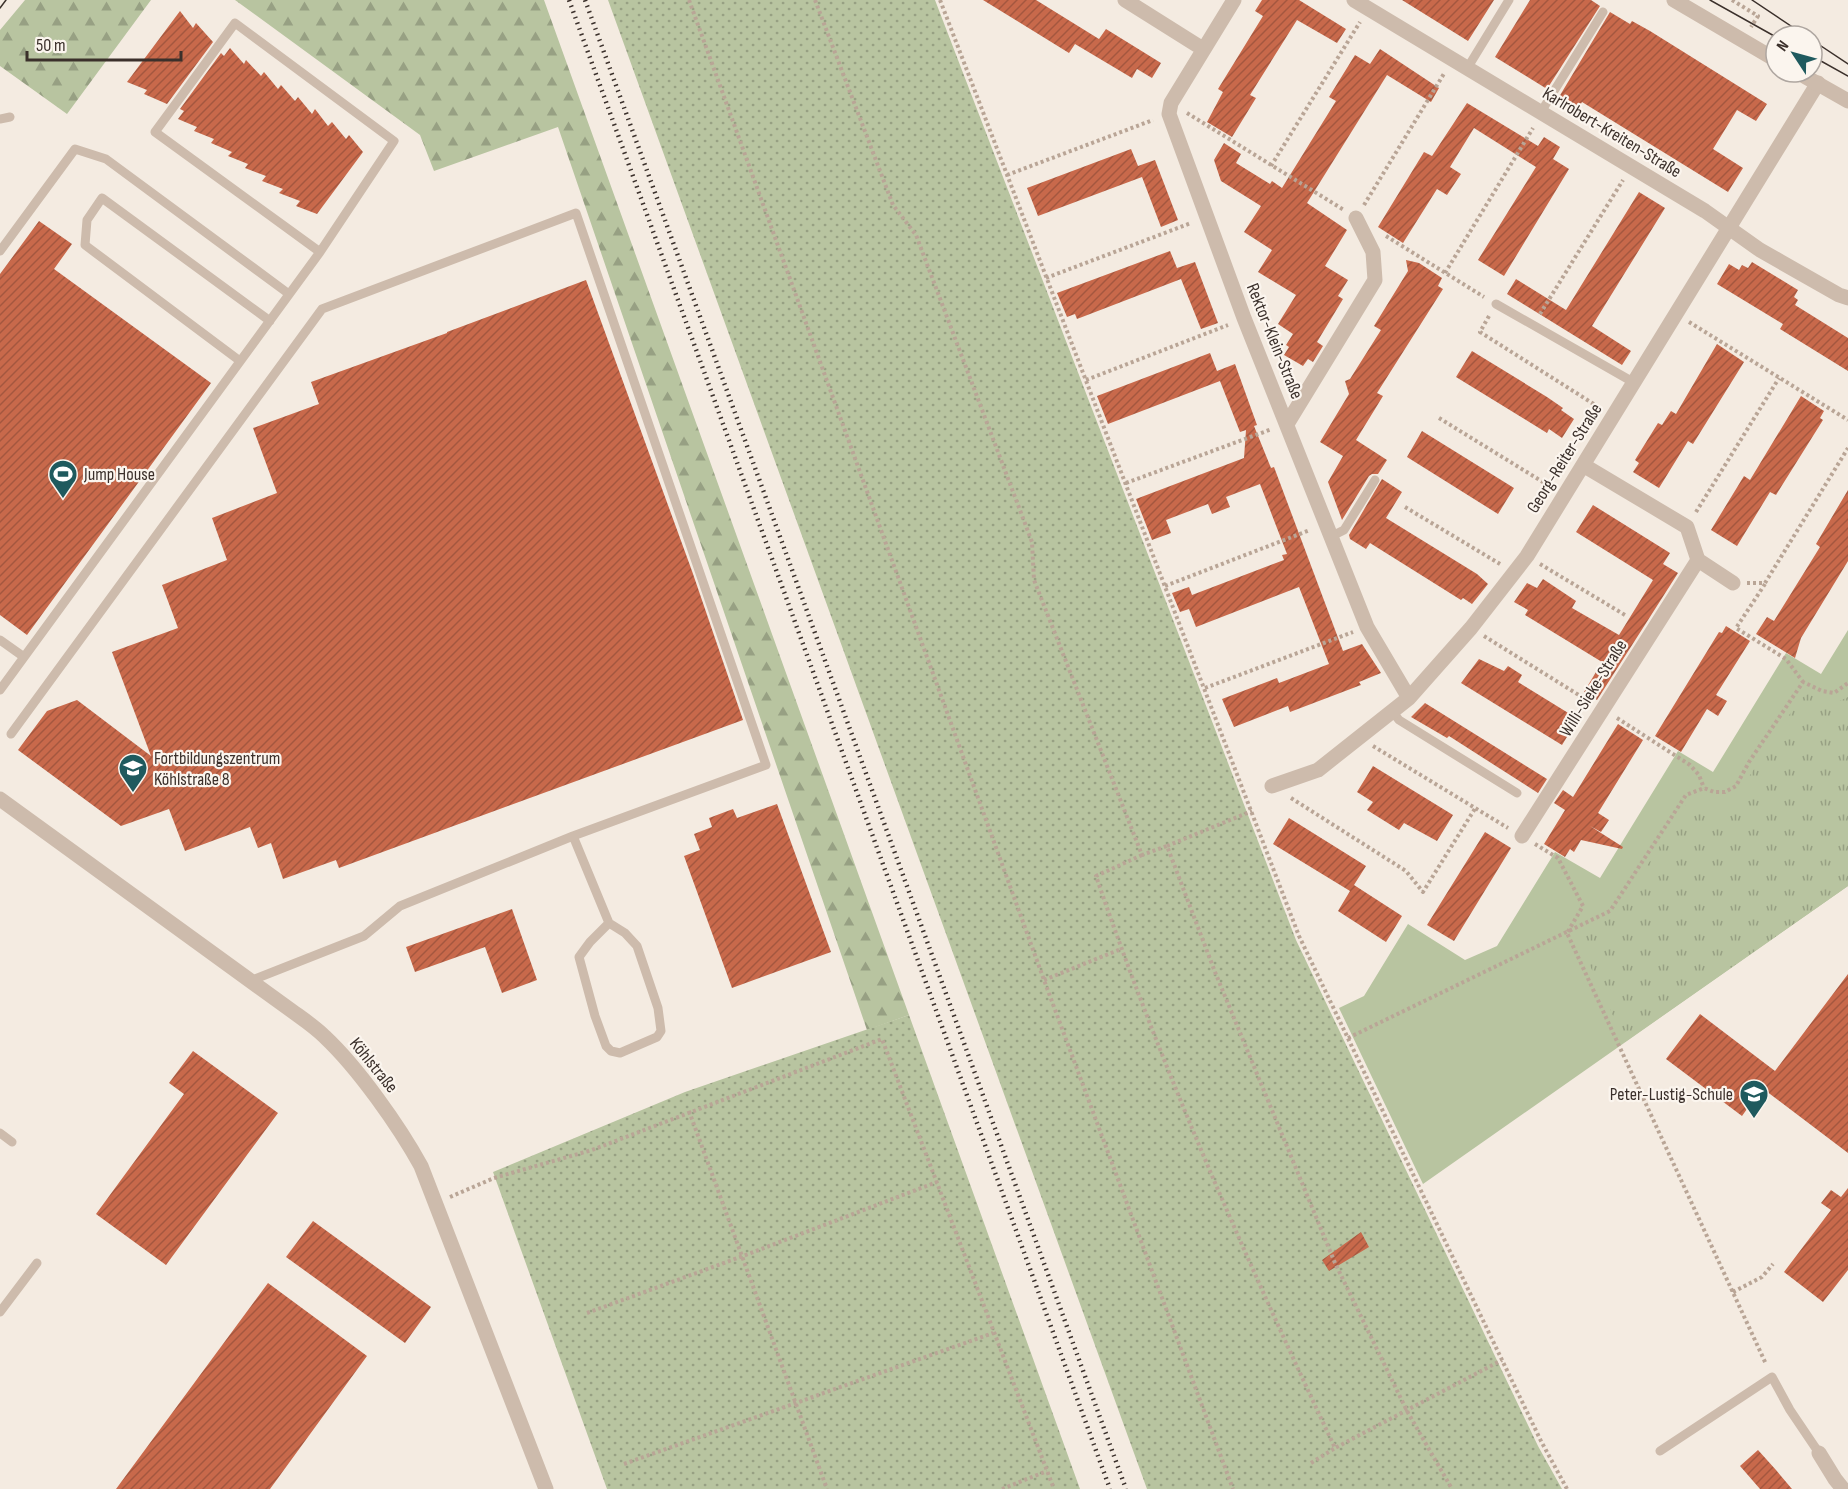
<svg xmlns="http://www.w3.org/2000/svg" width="1848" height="1489" viewBox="0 0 1848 1489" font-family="'Sofia Sans Condensed',sans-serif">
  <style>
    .grass { fill: #b8c4a0 }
    .forest { fill: url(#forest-firs) }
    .park { fill: url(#park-tufts) }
    .garden { fill: url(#garden-dots) }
    .building { fill: url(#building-hatch) }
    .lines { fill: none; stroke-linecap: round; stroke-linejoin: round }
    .path { stroke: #b9a596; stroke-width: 4; stroke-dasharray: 3 3; stroke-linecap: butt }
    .service { stroke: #cdbbac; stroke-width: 9 }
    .minor { stroke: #cdbbac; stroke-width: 15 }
    .tertiary { stroke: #cdbbac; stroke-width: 15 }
    .tram { stroke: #3b302b; stroke-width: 1.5 }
    .rail { stroke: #3b302b; stroke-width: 4.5; stroke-dasharray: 1.5 4.5; stroke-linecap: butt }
    .labels { text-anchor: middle; stroke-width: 4.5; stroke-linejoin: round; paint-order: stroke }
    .street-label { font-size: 18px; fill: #3b302b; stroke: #fbf5ee }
    .poi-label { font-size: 18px; fill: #3b302b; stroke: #fbf5ee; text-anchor: start }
  </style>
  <defs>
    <pattern id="forest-firs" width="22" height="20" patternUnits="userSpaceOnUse" patternTransform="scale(1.5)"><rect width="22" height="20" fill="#b8c4a0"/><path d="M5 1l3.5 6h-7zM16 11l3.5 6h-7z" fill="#97a083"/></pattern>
    <pattern id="park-tufts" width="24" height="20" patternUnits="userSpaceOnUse" patternTransform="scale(1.5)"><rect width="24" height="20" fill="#b8c4a0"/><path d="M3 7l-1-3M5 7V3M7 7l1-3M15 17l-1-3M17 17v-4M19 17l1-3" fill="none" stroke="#97a083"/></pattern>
    <pattern id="garden-dots" width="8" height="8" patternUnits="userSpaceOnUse" patternTransform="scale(1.5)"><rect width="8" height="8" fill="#b8c4a0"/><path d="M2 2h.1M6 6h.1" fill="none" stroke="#97a083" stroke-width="1.8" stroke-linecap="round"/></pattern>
    <pattern id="building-hatch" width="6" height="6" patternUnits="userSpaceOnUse" patternTransform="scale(1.5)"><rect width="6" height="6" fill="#c8694b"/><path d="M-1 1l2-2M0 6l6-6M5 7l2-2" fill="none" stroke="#a4573f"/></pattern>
  </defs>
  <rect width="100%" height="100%" fill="#f4ebe1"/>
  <!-- grass -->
  <path class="grass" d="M1848,630V886L1423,1184L1339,1008L1364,996L1408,924L1465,960L1497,946L1555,852L1600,878L1678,751L1713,772L1786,653L1821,674Z"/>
  <!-- forest -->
  <path class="forest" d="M25,0H151L67,114L0,66V30Z
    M235,0H544L909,1015L867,1030L558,127L434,171L420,135Z"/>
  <!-- park -->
  <path class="park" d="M1811,692L1831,705L1848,697V886L1625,1042L1576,935L1614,917L1690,799L1711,812L1730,806L1799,700Z"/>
  <!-- garden -->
  <path class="garden" d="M608,0H935L1296,940L1538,1446L1562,1489H1147Z
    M909,1015L1080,1489H607L493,1172L685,1092Z"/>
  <!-- building -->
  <path class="building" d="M983,0H1036L1099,39L1106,29L1161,63L1152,78L1137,69L1132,78L1075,44L1069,53Z
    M1262,0H1299L1346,29L1337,43L1297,20L1250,95L1256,98L1232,137L1207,122L1223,92L1218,89L1263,16L1255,11Z
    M1402,0H1494L1468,41Z
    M1530,0H1591L1600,6L1547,89L1495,57Z
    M180,11L193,28L196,23L213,42L167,104L144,94L147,90L127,82Z
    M1610,12L1630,24L1632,21L1650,31L1767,104L1756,121L1737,110L1713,149L1743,168L1728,192L1582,102L1578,109L1559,97Z
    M230,48L244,64L246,60L261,76L264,72L278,89L281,85L295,101L298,97L312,114L315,109L328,126L332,122L346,139L349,135L363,152L317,214L296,206L300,201L279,193L283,189L262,181L266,176L245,168L248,164L228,156L232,152L211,143L214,139L194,131L197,127L178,119L184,111L180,109L221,53L224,56Z
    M1380,49L1439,88L1431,102L1387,75L1307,203L1347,230L1325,266L1348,280L1338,296L1343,299L1317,342L1323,346L1313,362L1308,359L1303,366L1284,355L1289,347L1286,345L1293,334L1278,324L1296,295L1258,272L1272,250L1244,232L1261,206L1221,181L1214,160L1224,143L1241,154L1236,163L1270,184L1272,181L1282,188L1336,101L1329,97L1355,55L1370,64Z
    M1467,103L1538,146L1544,137L1560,147L1553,159L1569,169L1504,276L1478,260L1536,167L1474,128L1450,167L1461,174L1447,195L1437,189L1403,243L1378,227L1424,152L1432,156Z
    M1131,149L1138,166L1155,160L1178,220L1161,227L1142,177L1038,216L1027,188Z
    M1639,192L1665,208L1592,326L1631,351L1622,365L1507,294L1516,279L1566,310Z
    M39,221L72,244L54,269L211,383L27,635L0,615V274Z
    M1170,251L1179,273L1177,268L1195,262L1218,323L1201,329L1181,279L1077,319L1075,314L1067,317L1057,293Z
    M1406,260L1419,263L1442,278L1438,286L1443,289L1377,393L1383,396L1356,440L1387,460L1378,474H1372L1369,476L1342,520L1328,482L1343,456L1320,442L1349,394L1345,381L1350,379L1381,330L1374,326L1408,271Z
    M1752,262L1798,290L1794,297L1798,300L1795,305L1848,338V371L1780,329L1783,324L1717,284L1729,264L1739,270L1742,265L1748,268Z
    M586,280L692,571L743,720L339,868L336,860L283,879L271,843L258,848L250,827L185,851L169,809L121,826L18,750L47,711L77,700L151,756L112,652L178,628L162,585L227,560L212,518L277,493L253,428L319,404L311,382L447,333V332Z
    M1717,344L1744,362L1693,444L1688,441L1659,488L1633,472L1639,463L1635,460L1658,423L1662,425L1671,411L1676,414Z
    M1472,351L1547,397L1563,408L1561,410L1574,419L1562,438L1549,429L1547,433L1456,377Z
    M1210,353L1217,371L1235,364L1257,425L1254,426L1271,468L1274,467L1343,651L1362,644L1381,673L1359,682L1361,685L1290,712L1288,706L1234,727L1222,699L1277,678L1279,683L1329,664L1299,587L1196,627L1189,609L1180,612L1172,593L1189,587L1192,595L1284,560L1282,555L1287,554L1260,484L1226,497L1230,507L1212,514L1208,504L1166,520L1171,533L1152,540L1136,499L1244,458L1246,430L1240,432L1220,381L1108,424L1097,396Z
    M1801,396L1824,411L1820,418L1823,420L1776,495L1770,492L1737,546L1711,530L1744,476L1750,480Z
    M1422,431L1514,488L1498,514L1407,457Z
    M1382,479L1402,492L1386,518L1477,574L1488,584L1472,604L1463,598L1461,600L1370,543L1366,549L1350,539L1349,535Z
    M1848,490V561L1801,638L1795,658L1756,634L1767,617L1774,621L1820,547L1816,544Z
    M1593,505L1670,553L1663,564L1678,573L1597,700L1584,692L1602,662L1525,615L1528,610L1514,602L1527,583L1537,588L1543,579L1576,601L1572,608L1619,635L1653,580L1576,532Z
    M1726,626L1750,641L1716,695L1727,701L1718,716L1707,709L1681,752L1655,736L1719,632L1722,633Z
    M1479,659L1504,671L1508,666L1522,675L1518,682L1578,719L1562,745L1461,683Z
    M1425,703L1547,779L1538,793L1449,736L1447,738L1411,717Z
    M1618,724L1643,740L1598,813L1609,820L1601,832L1590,826L1623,847L1622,849L1581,840L1574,852L1570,849L1565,857L1544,844L1565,810L1554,803L1563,790L1573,797Z
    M1373,766L1453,815L1437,841L1404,823L1399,830L1367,810L1373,802L1357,792Z
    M777,804L831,952L732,988L684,856L700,850L694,834L712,827L709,818L733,809L737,818Z
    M1289,818L1366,866L1354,885L1402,916L1386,942L1338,911L1350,891L1273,844Z
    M1485,832L1511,848L1454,941L1427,925Z
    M512,909L537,980L502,993L485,947L415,972L406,947Z
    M1848,974V1153L1762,1088L1742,1116L1666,1059L1700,1014L1775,1071Z
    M193,1051L278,1113L166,1265L96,1214L184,1094L169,1083Z
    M1848,1188V1270L1823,1302L1784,1272L1831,1210L1821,1203L1831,1190L1841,1197Z
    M313,1221L431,1307L405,1343L286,1257Z
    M1361,1232L1369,1247L1329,1271L1322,1260Z
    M268,1283L367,1356L270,1489H116Z
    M1758,1450L1776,1470L1792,1489H1760L1740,1466Z"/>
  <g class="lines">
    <!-- path -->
    <path class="path" d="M689,0L1044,980L1233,1489
      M815,0L893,205L916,235L1032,542L1034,580L1142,855L1167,846L1215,972L1335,1263L1407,1411L1452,1489
      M940,0L1299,936L1502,1360L1541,1441L1567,1489
      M1732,0L1758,16L1751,27
      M1187,113L1344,210
      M1271,166L1360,22
      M1007,175L1153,120
      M1364,205L1445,72
      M1386,236L1484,297
      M1445,273L1533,128
      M1046,278L1191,223
      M1540,314L1623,180
      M1489,316L1480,332L1600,408
      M1689,322L1848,420
      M1086,380L1228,325
      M1439,418L1551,487
      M1126,483L1272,429
      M1405,507L1500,564
      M1696,512L1779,378
      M1540,564L1625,615
      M1747,583H1765L1848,448
      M1765,584L1736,628L1786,659L1803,682
      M1165,586L1310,530
      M1484,636L1590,702
      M1205,688L1353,632
      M1617,718L1690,765L1699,775L1704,788
      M1373,746L1508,828
      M1291,798L1406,871L1423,892L1476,807
      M1535,844L1558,858L1583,906L1567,933L1766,1364
      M1167,846L1252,811
      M1142,855L1096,876C1163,1072 1247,1261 1335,1448L1502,1360
      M1044,980L1121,949
      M1348,1038L1610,911L1686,795L1704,788L1714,792H1725L1736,786L1749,762L1803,682L1822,691L1834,693L1848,683
      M689,1111L827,1489
      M450,1197L494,1178L592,1150L882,1039L1054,1489
      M1733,1292L1762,1277L1773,1264
      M587,1313L743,1256L937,1182
      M1311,1463L1335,1448
      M624,1464L993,1333
      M1002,1489L1047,1471"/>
    <!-- service -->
    <path class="service" d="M1468,67L1509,0
      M1541,112L1603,12
      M0,119L10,117
      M0,251L75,149L106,159L289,294
      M1496,304L1633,382
      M240,361L85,245L87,220L102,198L270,321
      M1330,537L1344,530L1375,480
      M0,640L24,657
      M0,690L320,252L394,141L235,23L155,132L320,252
      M1392,711L1399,720L1517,793
      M11,734L322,309L576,213L766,765L573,836L400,906L364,936L250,981
      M573,836L609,923L625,933L637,946L658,1008L661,1031L657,1037L620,1053L611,1051L606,1046L595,1016L579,957L590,942L609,923
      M0,1133L12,1142
      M0,1312L37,1263
      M1660,1451L1772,1377L1790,1410L1819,1453"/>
    <!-- minor -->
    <path class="minor" d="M1125,0L1203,49
      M1234,0L1171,103L1169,114L1244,318L1367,627L1409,698
      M1354,0L1705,211L1760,250L1839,295L1848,298
      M1287,424L1375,280L1373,252L1356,218
      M1698,560L1733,583
      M1272,786L1318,770L1409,698L1471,628L1527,556L1818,83
      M0,799L292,1011C303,1019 315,1027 325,1037C358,1068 399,1126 421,1166L546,1489
      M1522,836L1698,560L1687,527L1583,465
      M1819,1453L1835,1479L1843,1489"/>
    <!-- tertiary -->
    <path class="tertiary" d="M1674,0L1776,60
      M1797,72L1848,101"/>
    <!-- tram -->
    <path class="tram" d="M1710,0L1776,37
      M1752,0L1806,36
      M0,8L6,0
      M1812,40L1848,64
      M1812,56L1848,76"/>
    <!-- rail -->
    <path class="rail" d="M569,0L1110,1489
      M585,0L1126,1489"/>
  </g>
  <!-- icons -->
  <defs>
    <g id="stadium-pin" transform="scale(1.5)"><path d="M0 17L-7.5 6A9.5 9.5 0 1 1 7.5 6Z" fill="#1f5a5e" stroke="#fbf5ee"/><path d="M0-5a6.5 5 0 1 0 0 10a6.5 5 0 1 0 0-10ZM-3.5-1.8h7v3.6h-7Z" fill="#fff"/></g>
    <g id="school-pin" transform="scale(1.5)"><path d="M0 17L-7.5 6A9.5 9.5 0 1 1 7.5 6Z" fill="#1f5a5e" stroke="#fbf5ee"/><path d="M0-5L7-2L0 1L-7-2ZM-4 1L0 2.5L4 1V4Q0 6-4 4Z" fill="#fff"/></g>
  </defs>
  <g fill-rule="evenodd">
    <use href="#stadium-pin" x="63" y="474"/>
    <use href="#school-pin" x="133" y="768"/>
    <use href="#school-pin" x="1754" y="1094"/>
  </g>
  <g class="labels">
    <!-- street labels -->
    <g class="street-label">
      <text transform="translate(1612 132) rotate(31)" y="6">Karlrobert-Kreiten-Straße</text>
      <text transform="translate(1275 341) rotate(68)" y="6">Rektor-Klein-Straße</text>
      <text transform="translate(1564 458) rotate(-58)" y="6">Georg-Reiter-Straße</text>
      <text transform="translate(1593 688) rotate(-58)" y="6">Willi-Sieke-Straße</text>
      <text transform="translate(374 1065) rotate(51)" y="6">Köhlstraße</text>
    </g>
    <!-- poi labels -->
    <g class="poi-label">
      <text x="84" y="480">Jump House</text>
      <text x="154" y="764">Fortbildungszentrum<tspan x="154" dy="21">Köhlstraße 8</tspan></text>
      <text x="1733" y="1100" text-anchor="end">Peter-Lustig-Schule</text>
    </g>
  </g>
  <!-- north arrow -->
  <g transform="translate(1794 54) rotate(306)"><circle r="28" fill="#fbf5ee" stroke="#aea6a0" stroke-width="1.5"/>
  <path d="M0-4.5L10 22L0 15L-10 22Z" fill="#1f5a5e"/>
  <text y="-9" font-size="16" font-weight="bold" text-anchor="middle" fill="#3b302b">N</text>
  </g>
  <!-- scale -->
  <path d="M27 51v9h154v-9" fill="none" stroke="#3b302b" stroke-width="3"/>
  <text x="36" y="51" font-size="18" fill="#3b302b" stroke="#fbf5ee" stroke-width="4.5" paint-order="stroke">50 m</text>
</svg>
